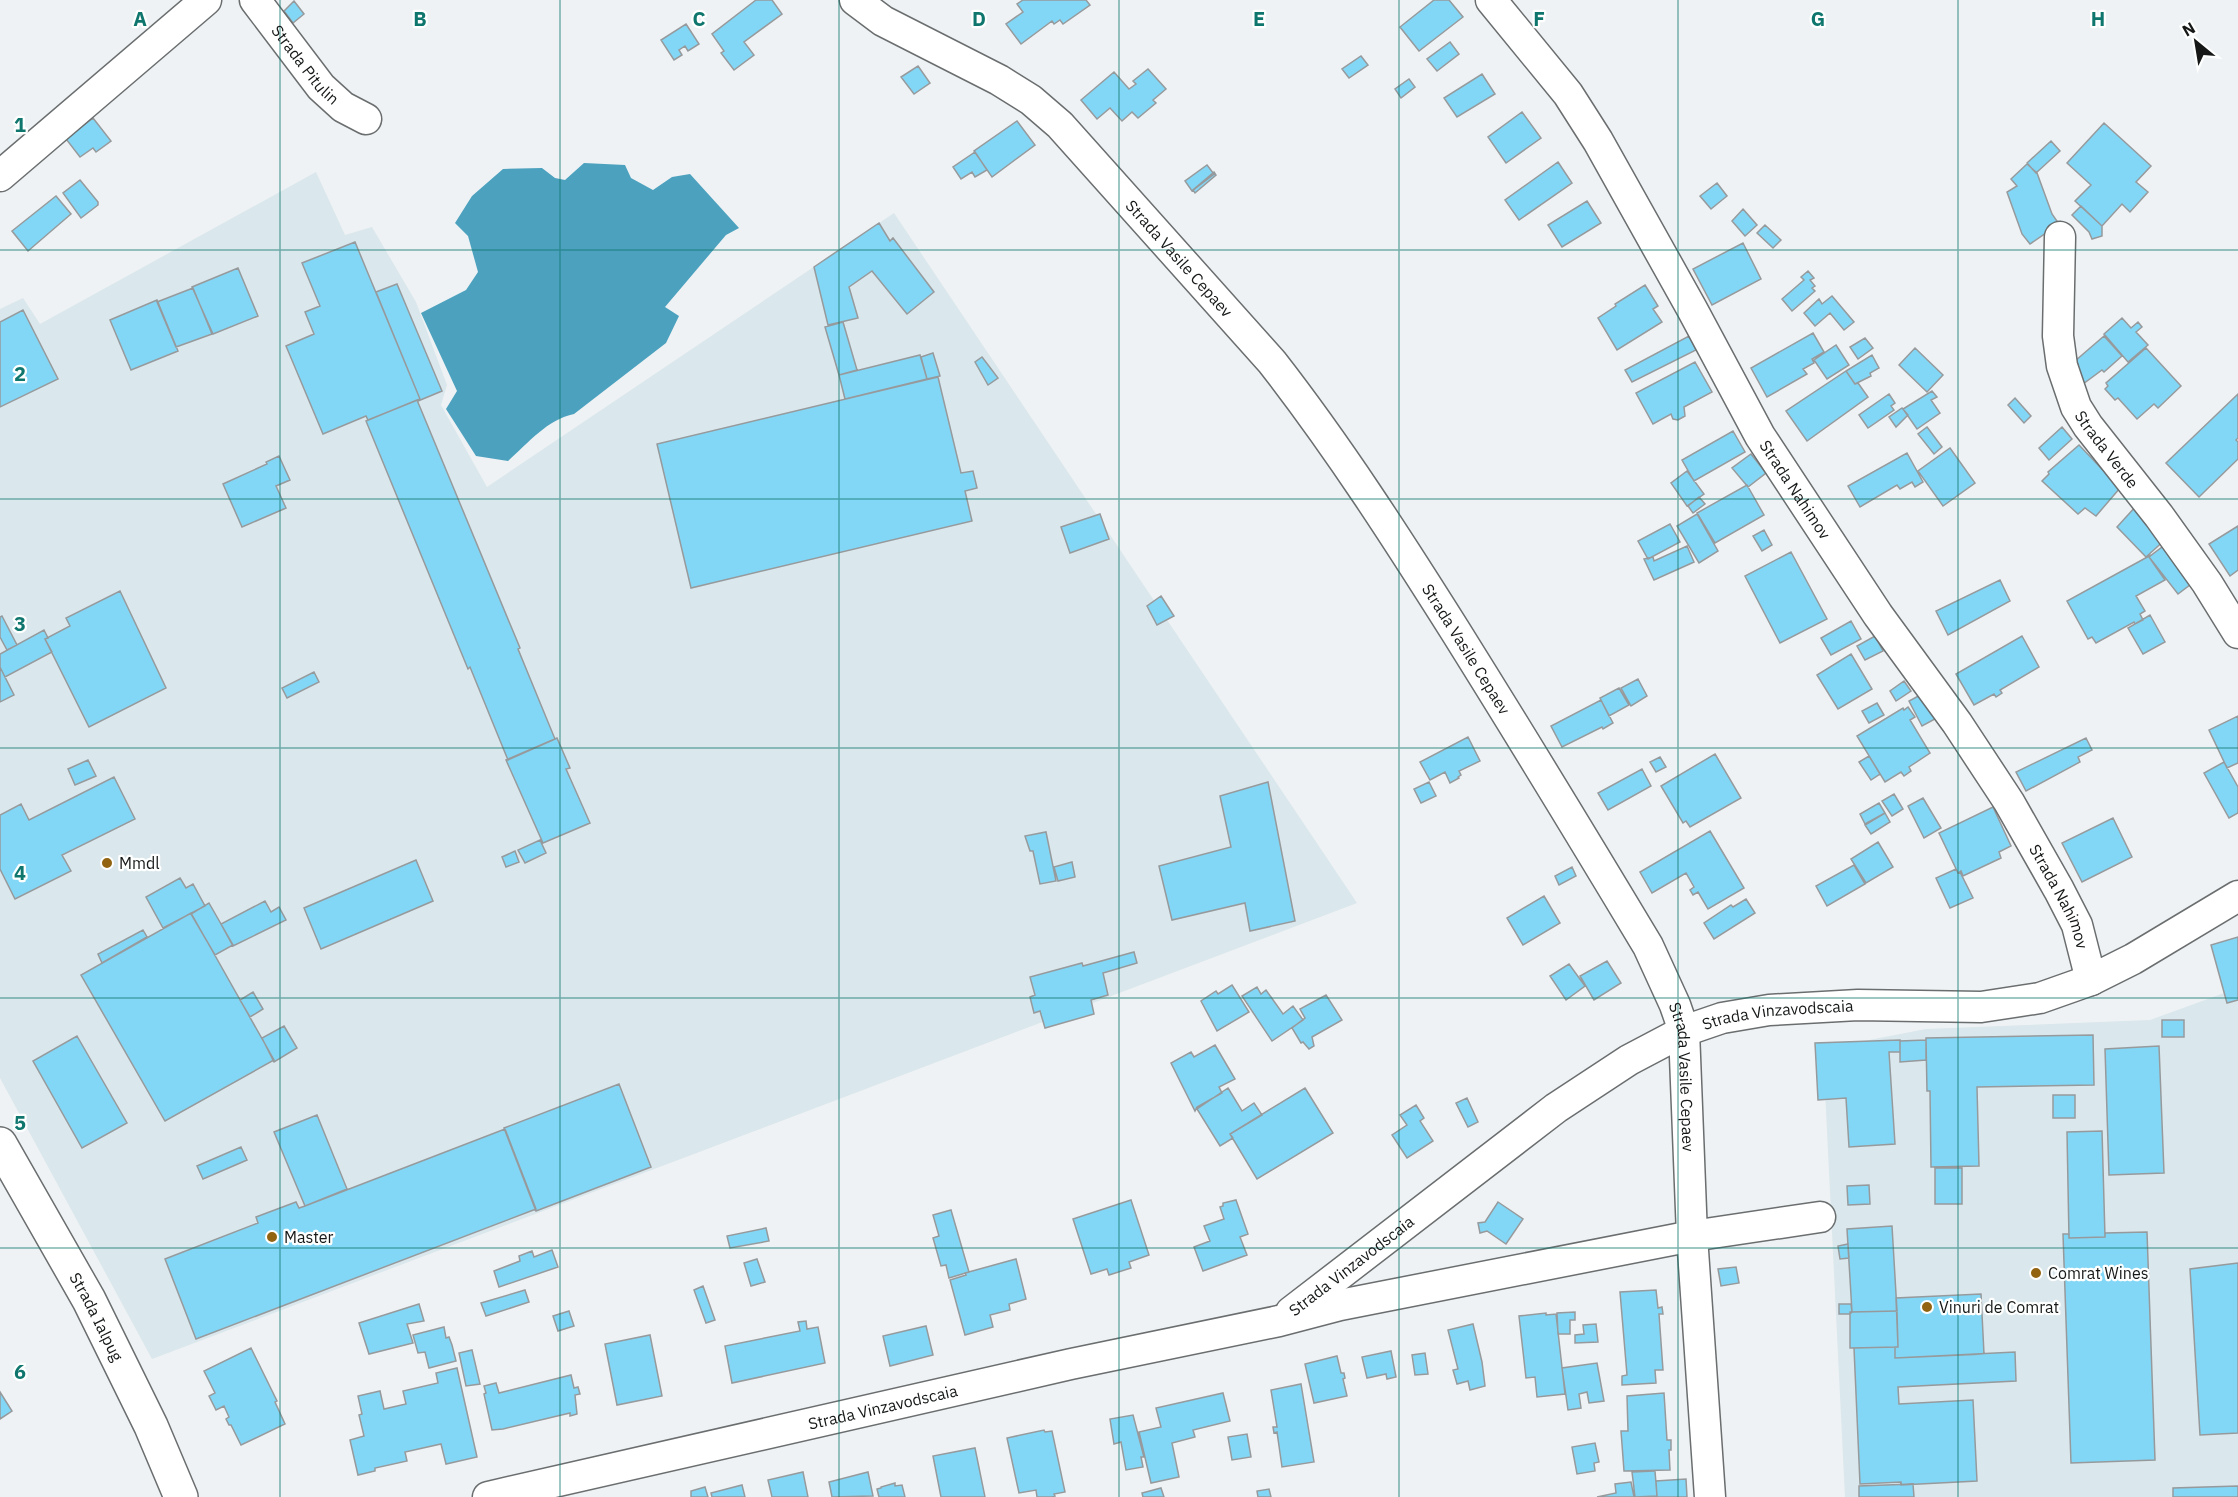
<svg xmlns="http://www.w3.org/2000/svg" width="2238" height="1497" viewBox="0 0 2238 1497" font-family="'IBM Plex Sans',sans-serif">
  <style>
    .built { fill: #dae7ec }
    .water { fill: #4ca1be }
    .building { fill: #83d7f6; stroke: #969a9c; stroke-width: 1.5 }
    .lines { fill: none; stroke-linecap: round; stroke-linejoin: round }
    .minor-casing { stroke: #6b6e6f; stroke-width: 33 }
    .tertiary-casing { stroke: #6b6e6f; stroke-width: 36 }
    .minor { stroke: #fff; stroke-width: 30 }
    .tertiary { stroke: #fff; stroke-width: 33 }
    .grid { fill: none; stroke: #0f766e; stroke-width: 1.5; stroke-opacity: 0.55 }
    .poi-dot { fill: #926310; stroke: #feffff; stroke-width: 2 }
    .labels { text-anchor: middle; stroke-width: 4.5; stroke-linejoin: round; paint-order: stroke }
    .street-label { font-size: 16px; fill: #161818; stroke: #feffff }
    .poi-label { font-size: 16px; fill: #161818; stroke: #feffff; text-anchor: start }
    .grid-label { font-size: 20px; text-anchor: middle; font-weight: bold; fill: #0f766e; stroke: #feffff; stroke-width: 4.5; stroke-linejoin: round; paint-order: stroke }
  </style>
  <rect width="100%" height="100%" fill="#eef2f4"/>
  <!-- built -->
  <path class="built" d="M316,172L345,235L372,227L416,302L447,385L441,405L487,487L894,213L1357,903L152,1359L0,1078V309L23,298L40,324Z
    M2238,988V1497H1845L1823,1049L1926,1029L2150,1020Z"/>
  <!-- water -->
  <path class="water" d="M584,163L625,165L631,178L653,190L672,177L690,174L739,228L726,235L665,307L679,316L666,343L574,414C548,419 528,443 508,461L476,456L446,409L457,391L421,313L466,290L478,272L468,236L455,223L472,196L503,169L542,168L555,178L565,180Z"/>
  <!-- building -->
  <path class="building" d="M756,0H772L782,14L744,42L754,55L734,70L721,53L724,51L712,34Z
    M1023,0H1086L1090,5L1063,24L1060,20L1054,24L1052,21L1021,44L1006,24L1023,12L1017,4Z
    M1434,0H1449L1463,17L1419,51L1400,27Z
    M294,1L304,14L293,23L284,11Z
    M686,24L699,44L688,51L685,46L679,50L682,55L674,60L661,40Z
    M1450,42L1459,54L1437,71L1427,59Z
    M1361,56L1368,65L1349,78L1342,69Z
    M918,66L930,83L914,94L901,77Z
    M1148,69L1166,89L1153,100L1156,103L1138,118L1132,112L1122,121L1110,108L1097,119L1081,100L1114,72L1129,89L1136,84L1133,81Z
    M1482,74L1495,94L1457,117L1444,98Z
    M1409,79L1415,87L1401,98L1395,89Z
    M1522,112L1541,138L1506,163L1488,137Z
    M93,118L111,141L96,152L93,148L80,157L66,139Z
    M1017,121L1035,145L992,177L974,151Z
    M2104,123L2151,166L2136,182L2148,192L2130,212L2122,204L2102,226L2075,201L2091,185L2067,163Z
    M2051,141L2060,151L2036,173L2027,163Z
    M975,152L987,170L975,177L972,172L961,179L953,167Z
    M1558,162L1572,183L1519,220L1505,200Z
    M2027,164L2037,173L2052,214L2059,224L2030,244L2022,234L2007,192L2017,186L2011,179Z
    M1207,165L1214,174L1192,191L1185,181Z
    M1214,172L1216,175L1195,193L1193,190Z
    M80,180L98,202V205L81,218L63,193Z
    M1717,183L1727,196L1711,209L1700,196Z
    M56,196L71,214L28,251L12,231Z
    M1587,201L1601,223L1562,247L1548,225Z
    M2081,206L2102,226V236L2092,239L2089,232L2072,215Z
    M1743,209L1757,225L1745,236L1732,221Z
    M879,223L890,241L893,238L934,292L907,314L872,271L849,287L858,318L828,325L814,267Z
    M1765,225L1781,240L1773,248L1757,233Z
    M355,242L420,399L368,420L366,416L323,434L286,346L314,334L305,312L320,306L302,263Z
    M1743,243L1761,279L1712,305L1693,269Z
    M238,268L258,316L213,334L192,287Z
    M1808,271L1814,278L1810,280L1815,286L1812,288L1815,291L1792,311L1782,299L1804,280L1801,277Z
    M397,284L442,391L418,401L420,399L376,292Z
    M1645,285L1658,306L1653,309L1662,322L1617,350L1598,318L1616,306L1615,304Z
    M193,288L212,334L176,347L157,302Z
    M1832,296L1854,322L1844,330L1830,313L1815,326L1804,313L1819,299L1822,304Z
    M157,300L178,351L131,370L110,320Z
    M23,310L58,379L0,407V322Z
    M2122,318L2131,328L2138,322L2142,327L2136,332L2148,345L2128,362L2104,334Z
    M843,322L857,370L839,375L825,327Z
    M1813,333L1824,352L1812,359L1814,363L1803,369L1807,374L1767,397L1751,368Z
    M1689,336L1696,350L1632,382L1625,370Z
    M2104,336L2122,356L2104,372L2102,370L2083,384L2071,369L2078,364L2075,361Z
    M1865,338L1873,348L1858,359L1850,347Z
    M1836,345L1849,365L1827,379L1814,360Z
    M1915,348L1943,375L1927,392L1899,365Z
    M2146,348L2181,386L2158,408L2154,404L2137,419L2118,398L2115,400L2105,389L2108,386L2106,383Z
    M933,353L940,376L927,379L921,357Z
    M920,355L927,379L845,399L839,375Z
    M1872,355L1879,368L1870,373L1871,376L1855,384L1846,371Z
    M982,357L998,378L988,385L975,362Z
    M1695,362L1712,392L1684,407L1685,416L1678,420L1673,419L1671,414L1653,424L1636,393Z
    M1846,371L1855,384L1858,383L1868,397L1807,441L1786,411Z
    M938,377L961,473L973,471L977,488L965,491L972,521L691,588L657,444Z
    M1932,391L1937,397L1931,400L1940,413L1917,429L1903,409Z
    M1889,394L1895,403L1891,406L1894,410L1868,428L1859,415Z
    M2238,394V438L2236,440L2238,442V459L2199,497L2166,463Z
    M2015,398L2031,416L2024,423L2008,405Z
    M417,400L520,648L518,649L555,739L508,760L470,667L468,669L366,421Z
    M1902,408L1908,415L1896,427L1889,417Z
    M1927,427L1942,447L1934,454L1918,434Z
    M2062,427L2072,439L2049,460L2039,448Z
    M1733,431L1745,452L1694,481L1682,460Z
    M2079,445L2120,488L2096,516L2085,508L2078,514L2042,481L2049,474L2048,472Z
    M1950,448L1975,483L1943,506L1918,471Z
    M1907,453L1923,482L1915,487L1912,482L1900,489L1897,485L1860,507L1848,486Z
    M1751,454L1766,473L1748,487L1732,468Z
    M279,456L290,480L276,486L286,508L242,527L223,484L267,464L266,462Z
    M1687,471L1704,494L1687,506L1671,483Z
    M1747,485L1764,515L1715,543L1697,513Z
    M1699,497L1705,504L1693,513L1688,506Z
    M2137,505L2167,538L2146,557L2117,527Z
    M1100,514L1109,539L1070,553L1061,527Z
    M1697,514L1718,551L1699,563L1677,526Z
    M1670,524L1680,542L1648,559L1638,541Z
    M2238,526V570L2230,576L2209,544Z
    M1764,530L1772,545L1762,551L1753,536Z
    M2166,544L2195,581L2178,594L2149,557Z
    M1687,546L1694,562L1654,580L1644,559L1653,557L1654,561Z
    M1791,552L1827,619L1780,643L1745,576Z
    M2151,555L2149,557L2165,580L2136,596L2145,611L2140,614L2143,620L2135,624L2134,622L2096,643L2092,637L2088,639L2067,601Z
    M2000,580L2010,601L1948,635L1936,611Z
    M120,591L166,688L89,727L45,639L70,626L66,618Z
    M1161,596L1174,616L1157,625L1147,606Z
    M2150,615L2165,642L2143,654L2128,628Z
    M2,616L17,645L7,650L0,637V617Z
    M1851,621L1861,639L1831,655L1821,638Z
    M44,630L48,638L45,639L52,652L5,677L0,667V654Z
    M1875,636L1883,651L1865,660L1857,646Z
    M2022,636L2039,667L2000,690L2002,693L1996,697L1994,694L1974,705L1956,674Z
    M1851,654L1872,689L1838,709L1817,675Z
    M0,667L14,695L0,702Z
    M314,672L319,682L287,698L282,688Z
    M1638,679L1647,696L1631,706L1621,688Z
    M1904,681L1911,691L1896,701L1890,691Z
    M1619,688L1629,705L1609,716L1600,698Z
    M1922,694L1935,719L1922,726L1909,701Z
    M1601,700L1613,723L1603,729L1602,727L1562,747L1551,726Z
    M1877,703L1884,715L1869,723L1862,711Z
    M1908,707L1915,717L1910,720L1930,753L1909,767L1911,771L1904,776L1901,772L1885,782L1857,736L1903,708L1904,710Z
    M2238,716V763L2227,768L2209,730Z
    M1468,737L1480,761L1459,771L1461,775L1458,777L1459,778L1450,783L1445,772L1430,780L1420,762Z
    M557,738L570,768L566,769L590,823L543,843L506,760Z
    M2086,738L2092,750L2078,757L2080,762L2026,791L2016,772Z
    M1715,754L1741,798L1690,827L1686,821L1683,823L1661,786Z
    M1869,756L1880,774L1871,780L1859,762Z
    M1660,757L1666,767L1656,772L1650,762Z
    M88,760L96,776L75,785L68,769Z
    M2224,762L2238,787V813L2229,818L2204,773Z
    M1642,769L1651,786L1608,810L1598,793Z
    M114,777L135,819L62,855L71,871L15,899L0,869V815L21,804L29,820Z
    M1268,782L1295,921L1250,931L1245,903L1172,920L1159,866L1231,847L1220,796Z
    M1429,782L1436,796L1421,803L1414,789Z
    M1894,794L1903,809L1892,816L1882,801Z
    M1923,798L1941,828L1924,838L1908,806Z
    M1879,803L1885,813L1865,824L1860,814Z
    M1993,807L2011,846L1999,852L2001,858L1963,876L1961,871L1958,873L1939,833Z
    M1885,813L1890,822L1871,834L1865,825Z
    M2113,818L2132,857L2082,882L2062,843Z
    M1710,831L1744,888L1708,909L1698,892L1693,895L1690,890L1694,887L1686,873L1652,893L1640,872Z
    M1046,832L1056,881L1040,884L1033,851H1030L1025,836Z
    M540,840L546,853L525,863L518,850Z
    M1878,842L1893,867L1866,883L1851,859Z
    M515,851L519,862L506,867L502,857Z
    M416,860L433,901L321,949L304,908Z
    M1072,862L1075,877L1058,881L1054,867Z
    M1854,865L1865,884L1827,906L1816,886Z
    M1572,867L1576,876L1559,885L1555,876Z
    M1956,869L1958,873L1960,872L1973,898L1950,908L1936,878Z
    M180,878L186,888L193,884L205,906L163,928L146,897Z
    M1544,896L1560,923L1523,945L1507,918Z
    M1746,899L1755,913L1714,939L1704,923L1731,905L1733,907Z
    M265,901L271,912L279,907L286,920L233,946L221,924Z
    M209,903L233,945L215,955L191,914Z
    M191,913L274,1060L165,1121L81,975Z
    M143,930L147,937L102,963L98,954Z
    M2238,937V1000L2227,1003L2211,945Z
    M1134,952L1137,963L1103,973L1108,995L1091,1000L1094,1014L1045,1028L1040,1011L1034,1013L1030,997L1035,995L1030,977L1082,963L1083,966Z
    M1607,961L1621,983L1594,1000L1580,976Z
    M1569,964L1585,986L1566,1000L1550,976Z
    M1232,985L1249,1012L1217,1031L1201,1001L1216,991L1218,994Z
    M1257,987L1261,994L1266,990L1283,1014L1293,1006L1303,1020L1272,1041L1242,996Z
    M253,992L263,1009L250,1017L240,1000Z
    M1326,995L1342,1020L1312,1037L1314,1046L1309,1049L1303,1042L1301,1043L1292,1028L1305,1018L1300,1009Z
    M2162,1020H2184V1037H2162Z
    M284,1026L297,1048L274,1062L262,1038Z
    M2093,1035L2094,1085L1977,1087L1979,1166L1931,1167L1930,1091H1927L1926,1038Z
    M77,1036L127,1123L82,1148L33,1061Z
    M1900,1040V1052H1889L1895,1144L1849,1147L1846,1098L1818,1100L1815,1043Z
    M1926,1040V1060L1900,1062V1041Z
    M1215,1045L1235,1079L1219,1087L1222,1093L1197,1107L1195,1111L1171,1063L1191,1052L1194,1057Z
    M2159,1046L2164,1173L2109,1175L2105,1049Z
    M619,1084L651,1167L536,1211L504,1128Z
    M1228,1088L1242,1111L1254,1103L1262,1115L1230,1134L1233,1138L1220,1146L1197,1109Z
    M1305,1088L1333,1133L1257,1179L1230,1134Z
    M2053,1095H2075V1118H2053Z
    M1467,1098L1478,1122L1468,1127L1456,1103Z
    M1416,1105L1424,1118L1420,1121L1433,1141L1407,1158L1392,1135L1407,1125L1400,1115Z
    M317,1115L347,1189L305,1206L274,1132Z
    M505,1129L536,1209L196,1339L165,1259L258,1223L256,1217L296,1202L299,1208L305,1206Z
    M2102,1131L2105,1237L2069,1238L2067,1132Z
    M241,1147L247,1160L203,1179L197,1166Z
    M1935,1168H1962V1204H1935Z
    M1869,1185L1870,1204L1848,1205L1847,1186Z
    M1131,1200L1149,1255L1129,1262L1131,1268L1109,1275L1107,1269L1091,1274L1073,1219Z
    M1236,1200L1248,1234L1240,1237L1247,1255L1203,1271L1194,1247L1210,1241L1204,1226L1224,1219L1220,1207L1223,1206V1203Z
    M1498,1202L1523,1219L1506,1244L1487,1231L1480,1233L1478,1223L1485,1222Z
    M951,1210L969,1272L949,1278L946,1265L941,1266L933,1238L939,1236L933,1215Z
    M1892,1226L1897,1311L1852,1312L1847,1229Z
    M766,1228L769,1241L730,1248L727,1236Z
    M2147,1232L2155,1460L2071,1463L2063,1234H2069V1238L2105,1237V1233Z
    M1848,1244L1849,1258L1840,1259L1838,1246Z
    M552,1250L558,1267L499,1287L494,1271L520,1261L519,1256L532,1251L534,1257Z
    M757,1259L765,1282L751,1286L744,1263Z
    M1016,1259L1026,1299L1009,1304L1010,1310L990,1315L993,1327L965,1335L950,1280L966,1275L965,1273Z
    M2238,1263V1433L2200,1435L2190,1269Z
    M1736,1267L1739,1283L1721,1286L1718,1269Z
    M703,1286L715,1320L706,1323L694,1290Z
    M525,1290L529,1302L486,1316L481,1303Z
    M1656,1290L1658,1308L1662,1307L1663,1314H1659L1663,1370H1655L1656,1383L1622,1385V1376L1627,1375L1620,1292Z
    M1981,1294L1984,1354L1895,1358V1347H1898L1896,1298Z
    M419,1304L424,1321L407,1324L413,1343L369,1354L359,1323Z
    M1839,1304H1851L1852,1312L1850,1314H1839Z
    M569,1311L574,1326L558,1331L553,1316Z
    M1897,1311L1898,1347L1850,1348V1312Z
    M1575,1312V1320H1570V1334H1558L1557,1313Z
    M1546,1313V1315L1556,1314L1565,1394L1537,1397L1535,1377L1526,1378L1519,1316Z
    M806,1321L807,1329L818,1327L825,1363L732,1383L725,1346L800,1331L798,1322Z
    M1473,1324L1482,1362L1485,1386L1470,1390L1468,1381L1457,1384L1453,1370L1458,1369L1448,1330Z
    M1596,1324L1598,1342L1575,1343V1335L1584,1334L1583,1325Z
    M926,1326L933,1355L890,1366L883,1336Z
    M444,1327L446,1338L449,1337L452,1345L456,1361L429,1368L425,1352L418,1353L413,1335Z
    M650,1335L662,1396L617,1405L605,1344Z
    M1895,1347V1358L2015,1352L2016,1381L1898,1387L1899,1404L1973,1400L1977,1481L1901,1485V1482L1860,1484L1854,1348Z
    M251,1348L277,1401L275,1402L285,1424L241,1445L231,1425H229L226,1419L229,1417L224,1406L216,1410L209,1396L215,1393L204,1371Z
    M472,1350L480,1384L466,1386L459,1353Z
    M1391,1351L1396,1377L1387,1379L1386,1374L1367,1378L1362,1357Z
    M1425,1353L1428,1374L1415,1375L1412,1355Z
    M1337,1356L1341,1373H1344L1345,1378L1343,1379L1347,1396L1314,1403L1305,1364Z
    M1597,1363L1604,1401L1589,1403L1587,1392L1579,1394L1581,1408L1568,1410L1562,1368Z
    M457,1368L477,1457L446,1464L441,1444L405,1452L407,1461L375,1468V1471L358,1475L350,1440L364,1436L359,1415L362,1414L358,1396L380,1391L384,1409L406,1404L403,1391L438,1383L436,1373Z
    M571,1375L574,1388L578,1387L580,1394L575,1395L577,1414L570,1416V1413L503,1429L492,1430L484,1394L486,1393L484,1386L496,1383L499,1393Z
    M1301,1384L1314,1462L1282,1467L1277,1432L1274,1433L1273,1427H1277L1271,1390Z
    M0,1392L12,1411L0,1419Z
    M1223,1393L1230,1421L1193,1430L1195,1437L1172,1443L1179,1477L1151,1483L1139,1432L1161,1427L1156,1408Z
    M1664,1393L1667,1440H1671V1450H1669L1670,1470L1624,1471L1621,1431H1628L1627,1396Z
    M1133,1415L1144,1457H1141L1143,1467L1126,1470L1121,1442L1114,1444L1110,1419Z
    M1044,1430L1045,1432L1052,1431L1065,1492L1054,1494L1055,1496L1052,1497H1037L1036,1490L1019,1493L1007,1438Z
    M1247,1434L1251,1457L1232,1460L1228,1437Z
    M1595,1443L1599,1462L1594,1463L1595,1471L1577,1474L1572,1447Z
    M975,1448L985,1497H941L933,1456Z
    M1655,1471L1657,1496L1635,1497L1632,1472Z
    M803,1472L808,1497H772L768,1480Z
    M868,1472L873,1496L832,1497L829,1482Z
    M1686,1479L1687,1497H1657L1656,1481Z
    M1631,1482L1634,1497H1597L1616,1493L1615,1484Z
    M895,1483V1486L902,1485L905,1497H879L877,1489L881,1488V1487Z
    M1913,1484L1914,1497H1859V1486Z
    M742,1485L745,1497H712L711,1493Z
    M2238,1486V1497H2173V1488Z
    M705,1487L708,1497H691V1491Z
    M1161,1488L1164,1497H1143L1142,1493Z
    M1269,1489L1271,1497H1258L1257,1491Z"/>
  <g class="lines">
    <!-- minor casing -->
    <g class="minor-casing">
      <g id="minor">
        <path id="s1" d="M255,0L321,87L343,107L366,119"/>
        <path id="s2" d="M855,0L883,21L999,80L1031,100L1060,125L1272,362C1339,448 1398,540 1456,632C1521,736 1585,841 1648,946L1675,1005L1684,1031L1692,1236L1710,1497"/>
        <path id="s3" d="M1491,0L1568,94L1598,141L1692,309L1760,436L1878,615L1957,723L2009,802L2059,890L2077,925L2091,980"/>
        <path d="M0,176L206,0"/>
        <path id="s4" d="M2060,237L2058,336L2062,366L2076,407L2088,426L2159,516L2207,583L2238,633"/>
        <path id="s5" d="M1291,1312L1556,1108L1629,1060L1684,1031L1722,1018L1769,1010L1858,1005L1981,1007L2040,998L2091,980L2133,959L2238,896"/>
        <path id="s6" d="M488,1497L1071,1364L1279,1321L1340,1305L1692,1236L1820,1217"/>
      </g>
    </g>
    <!-- tertiary casing -->
    <g class="tertiary-casing">
      <g id="tertiary">
        <path id="s7" d="M0,1144L89,1300L151,1426L181,1497"/>
      </g>
    </g>
    <!-- minor -->
    <use href="#minor" class="minor"/>
    <!-- tertiary -->
    <use href="#tertiary" class="tertiary"/>
  </g>
  <!-- grid -->
  <path class="grid" d="M280,0V1497M560,0V1497M839,0V1497M1119,0V1497M1399,0V1497M1678,0V1497M1958,0V1497M0,250H2238M0,499H2238M0,748H2238M0,998H2238M0,1248H2238"/>
  <!-- markers -->
  <g class="poi-dot">
    <circle cx="107" cy="863" r="6"/>
    <circle cx="272" cy="1237" r="6"/>
    <circle cx="2036" cy="1273" r="6"/>
    <circle cx="1927" cy="1307" r="6"/>
  </g>
  <g class="labels">
    <!-- street labels -->
    <g class="street-label">
      <text dy="6" stroke="none"><textPath href="#s1" startOffset="82">Strada Pitulin</textPath></text>
      <text dy="6" stroke="none"><textPath href="#s2" startOffset="420">Strada Vasile Cepaev</textPath></text>
      <text dy="6" stroke="none"><textPath href="#s4" startOffset="225">Strada Verde</textPath></text>
      <text dy="6" stroke="none"><textPath href="#s3" startOffset="578">Strada Nahimov</textPath></text>
      <text dy="6" stroke="none"><textPath href="#s2" startOffset="906">Strada Vasile Cepaev</textPath></text>
      <text dy="6" stroke="none"><textPath href="#s3" startOffset="1064">Strada Nahimov</textPath></text>
      <text dy="6" stroke="none"><textPath href="#s5" startOffset="580">Strada Vinzavodscaia</textPath></text>
      <text dy="6" stroke="none"><textPath href="#s2" startOffset="1392">Strada Vasile Cepaev</textPath></text>
      <text dy="6" stroke="none"><textPath href="#s5" startOffset="76">Strada Vinzavodscaia</textPath></text>
      <text dy="6" stroke="none"><textPath href="#s7" startOffset="198">Strada Ialpug</textPath></text>
      <text dy="6" stroke="none"><textPath href="#s6" startOffset="405">Strada Vinzavodscaia</textPath></text>
    </g>
    <!-- poi labels -->
    <g class="poi-label">
      <text x="119" y="869">Mmdl</text>
      <text x="284" y="1243">Master</text>
      <text x="2048" y="1279">Comrat Wines</text>
      <text x="1939" y="1313">Vinuri de Comrat</text>
    </g>
  </g>
  <g class="grid-label">
    <text x="140" y="26">A</text>
    <text x="420" y="26">B</text>
    <text x="699" y="26">C</text>
    <text x="979" y="26">D</text>
    <text x="1259" y="26">E</text>
    <text x="1539" y="26">F</text>
    <text x="1818" y="26">G</text>
    <text x="2098" y="26">H</text>
    <text x="20" y="132">1</text>
    <text x="20" y="381">2</text>
    <text x="20" y="631">3</text>
    <text x="20" y="880">4</text>
    <text x="20" y="1130">5</text>
    <text x="20" y="1379">6</text>
  </g>
  <!-- north arrow -->
  <g transform="translate(2196 42) rotate(330)" stroke="#feffff" stroke-width="4.5" paint-order="stroke">
  <path d="M0-4.5L10 22L0 15L-10 22Z" fill="#161818"/>
  <text y="-9" font-size="16" font-weight="bold" text-anchor="middle" fill="#161818">N</text>
  </g>
</svg>
